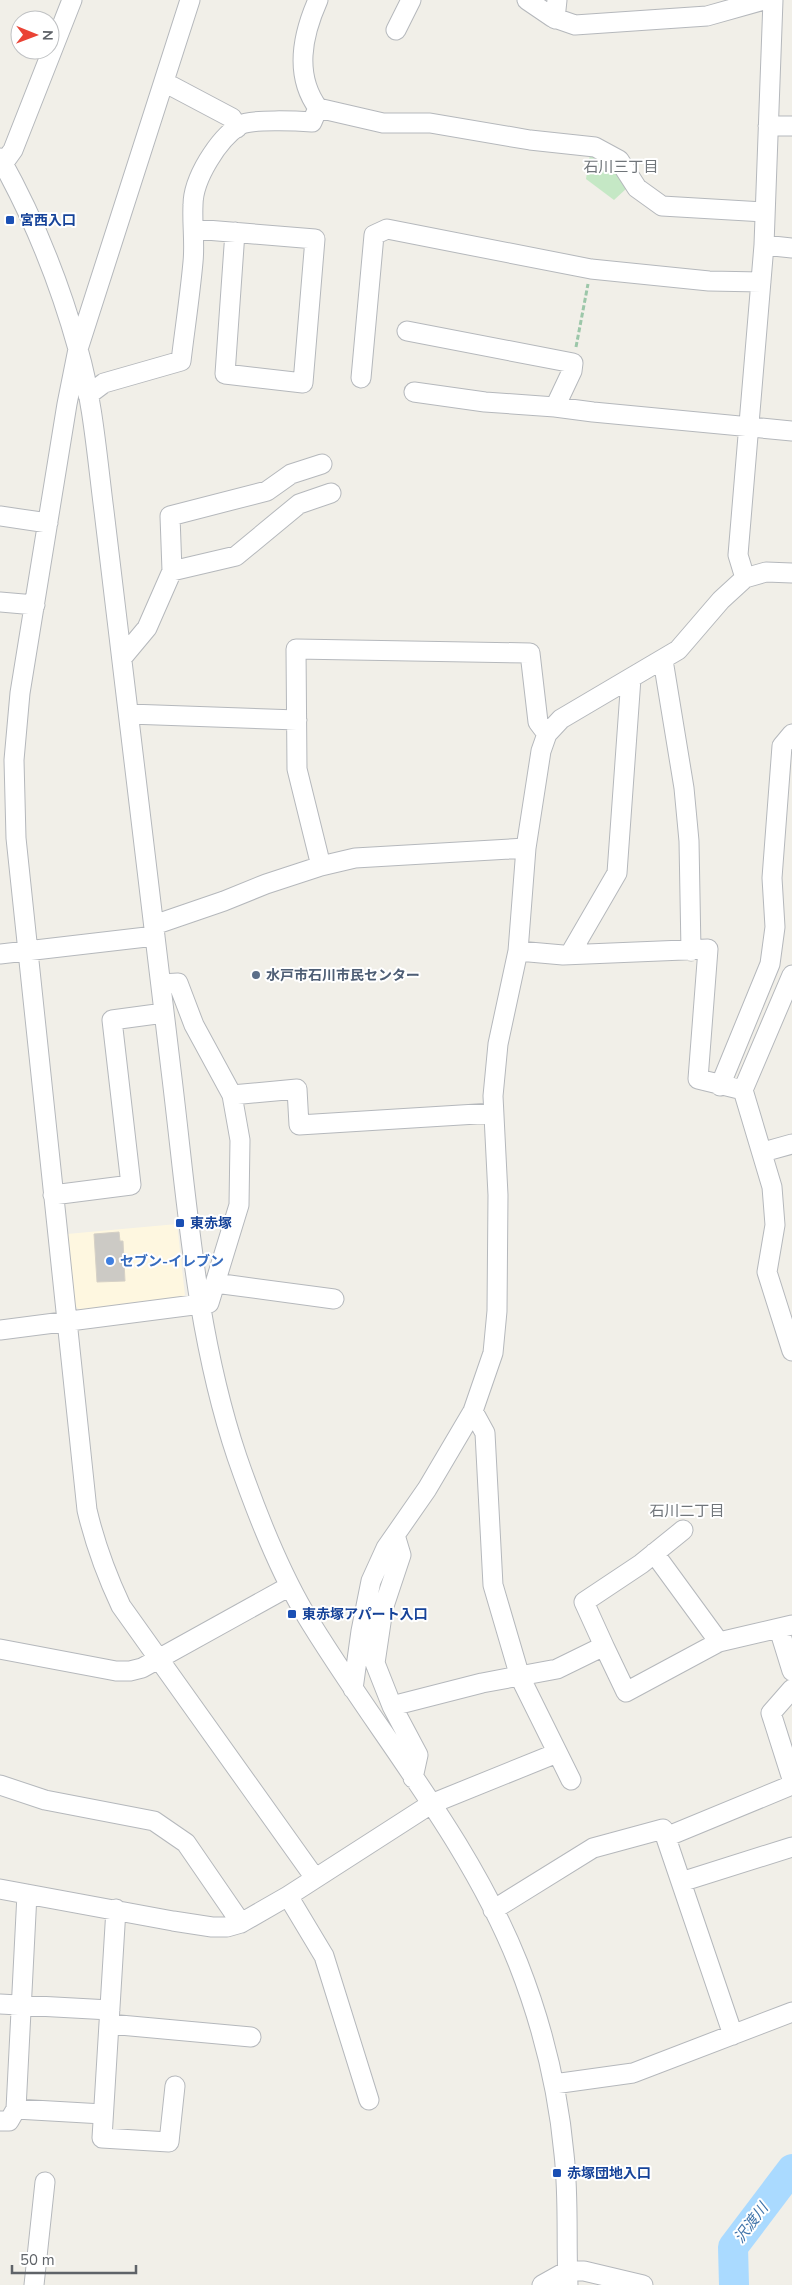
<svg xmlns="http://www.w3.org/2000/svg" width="792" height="2285" viewBox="0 0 792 2285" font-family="'Nunito Sans','Noto Sans JP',sans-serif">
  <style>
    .commercial { fill: #fef7e0 }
    .green { fill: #c5e8c5 }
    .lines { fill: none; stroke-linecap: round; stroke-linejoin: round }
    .river { stroke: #aadaff; stroke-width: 30 }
    .building { fill: #cccac5; stroke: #d6d1c6 }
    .minor-casing { stroke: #b5b8bc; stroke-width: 21 }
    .path { stroke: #9cc7a9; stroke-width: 3; stroke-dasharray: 5 2.5; stroke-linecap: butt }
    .minor { stroke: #fff; stroke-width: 19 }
    .transit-dot { fill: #1a4fb4; stroke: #fff; stroke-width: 2 }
    .service-dot { fill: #5c6f8a; stroke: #fff; stroke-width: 2 }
    .shop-dot { fill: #3f7fe0; stroke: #fff; stroke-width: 2 }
    .labels { text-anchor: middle; stroke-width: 4; stroke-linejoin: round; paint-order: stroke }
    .transit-label { font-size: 14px; font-weight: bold; fill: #164399; stroke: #fff; text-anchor: start }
    .service-label { font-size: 14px; font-weight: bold; fill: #4e5e75; stroke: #fff; text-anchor: start }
    .shop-label { font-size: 14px; font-weight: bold; fill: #366cbe; stroke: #fff; text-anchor: start }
    .neighbourhood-label { font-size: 15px; fill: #70757a; stroke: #fff }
    .water-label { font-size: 15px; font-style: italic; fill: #4174aa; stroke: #fff }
  </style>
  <rect width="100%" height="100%" fill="#f1efe8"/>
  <!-- commercial -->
  <path class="commercial" d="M177,1224L185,1295L178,1300L81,1311L75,1306L67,1234Z"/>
  <!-- green -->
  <path class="green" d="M590,154L613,164L627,188L614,200L586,179Z"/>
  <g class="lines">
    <!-- river -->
    <path class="river" d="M734,2285L733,2247L792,2169"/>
  </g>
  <!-- building -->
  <path class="building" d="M119,1232L120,1241H123L125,1281L97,1282L94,1234Z"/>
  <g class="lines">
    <!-- minor casing -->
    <g class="minor-casing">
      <path id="minor" d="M190,0L78,349L67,404L20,693L14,760L16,838L87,1510C95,1544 106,1574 121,1606L315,1878
        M318,0C302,36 294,75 318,108
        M527,0L552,17L575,25L707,16L764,0
        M555,19L557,0
        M396,30L411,0
        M164,82L232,118L237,128
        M768,126H792
        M0,158C33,217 60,284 78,349C93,401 97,457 104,511C126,697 149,883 171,1070C187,1199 195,1332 237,1457C255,1509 276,1564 304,1612C374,1729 467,1835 518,1963C542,2024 558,2089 564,2154C569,2198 566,2241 568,2285
        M3,164L13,150L72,0
        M194,229L315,239L303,383L225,374L235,232
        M764,245L792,248
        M407,331L573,363L572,371L555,407
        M361,378L374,235L387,229L591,269L709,281L761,282
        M414,392L485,402L555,407L593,412L792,431
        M88,395L104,383L181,361C185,328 190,295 193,262C195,243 192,224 193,205C193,179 218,139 240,125C251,119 298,121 312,122L318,108L383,123H430L530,140L595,147L619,160L637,188L662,206L765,212
        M0,516L48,523
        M172,571L236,556L299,504L331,493
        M745,578L738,555L764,245L773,0
        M0,602L35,605
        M122,658L147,628L172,571L170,516L267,491L291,474L322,464
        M663,660L684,788L689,841L691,951
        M129,714L297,720
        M321,866L297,769L296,649L530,653L538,722L547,734
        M154,925L224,901L266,884L321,866L355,858L526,848L541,751L547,734L561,719L678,650L721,600L745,578L766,572L792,573
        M518,951L563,955L708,949L698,1079L743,1090
        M0,954L155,936
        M570,954L617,873L631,678
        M792,975L743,1090L772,1187L775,1225L767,1272L792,1351
        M720,1086L770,964L775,927L772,878L782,746L792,734
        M232,1095L297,1089L299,1125L493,1113
        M763,1152L792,1144
        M53,1195L131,1185L112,1020L164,1013
        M215,1283L334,1299
        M0,1330L209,1303L239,1205L240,1140L232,1095L194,1025L178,983L161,984
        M473,1411L485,1433L493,1585L520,1677L571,1780
        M395,1535L401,1555L383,1609L375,1663L392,1706L418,1755L413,1778
        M654,1553L719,1642
        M779,1629L792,1671
        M604,1646L584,1602L641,1564L683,1530
        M0,1649L116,1671H130L142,1668L290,1586
        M353,1689L361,1631L371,1581L386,1548L427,1489L473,1411L493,1353L497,1311L498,1195L493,1096L498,1044L518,951L526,848
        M792,1689L771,1713L792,1779
        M392,1706L482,1683L557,1669L604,1646L626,1692L719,1642L792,1625
        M0,1785L45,1800L154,1821L186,1843L241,1923
        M666,1837L792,1785
        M681,1882L792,1847
        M0,1889L173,1921L212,1927H227L241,1923L288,1896L431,1804L557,1753
        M288,1896L324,1956L369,2100
        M116,1909L102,2138L169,2142L175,2086
        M493,1910L593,1848L663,1829L733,2035
        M0,2004L110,2010
        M109,2024L251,2037
        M554,2084L633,2073L792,2012
        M16,2109L103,2114
        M0,2121H9L16,2109L27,1894
        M34,2285L45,2182
        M542,2285L567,2271H584L643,2285"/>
    </g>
    <!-- path -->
    <path class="path" d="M576,347L588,284"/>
    <!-- minor -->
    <use href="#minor" class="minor"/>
  </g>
  <!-- markers -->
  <g class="transit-dot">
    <rect x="5" y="215" width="10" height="10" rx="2.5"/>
    <rect x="175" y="1218" width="10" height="10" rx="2.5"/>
    <rect x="287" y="1609" width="10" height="10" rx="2.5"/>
    <rect x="552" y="2168" width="10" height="10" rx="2.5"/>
  </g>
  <circle class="service-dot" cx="256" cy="975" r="5"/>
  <circle class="shop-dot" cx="110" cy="1261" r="5"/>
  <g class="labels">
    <!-- transit labels -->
    <g class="transit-label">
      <text x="20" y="225">宮西入口</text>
      <text x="190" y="1228">東赤塚</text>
      <text x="302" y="1619">東赤塚アパート入口</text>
      <text x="567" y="2178">赤塚団地入口</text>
    </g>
    <!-- service labels -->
    <g class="service-label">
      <text x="266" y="980">水戸市石川市民センター</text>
    </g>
    <!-- shop labels -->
    <g class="shop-label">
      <text x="120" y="1266">セブン-イレブン</text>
    </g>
    <!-- neighbourhood labels -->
    <g class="neighbourhood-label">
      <text x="621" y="172">石川三丁目</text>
      <text x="687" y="1516">石川二丁目</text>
    </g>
    <!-- water labels -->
    <g class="water-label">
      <text transform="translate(751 2223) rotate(-53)" y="5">沢渡川</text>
    </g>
  </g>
  <!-- north arrow -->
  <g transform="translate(35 35) rotate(91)"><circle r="24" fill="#ffffff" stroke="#bfc1c3"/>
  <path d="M0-4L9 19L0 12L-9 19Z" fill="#ea4335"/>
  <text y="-8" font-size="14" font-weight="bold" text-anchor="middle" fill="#5f6368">N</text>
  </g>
  <!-- scale -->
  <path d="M12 2265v8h124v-8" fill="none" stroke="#5f6368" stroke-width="2.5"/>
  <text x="20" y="2265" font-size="15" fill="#5f6368" stroke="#ffffff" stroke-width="4" paint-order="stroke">50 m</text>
</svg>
